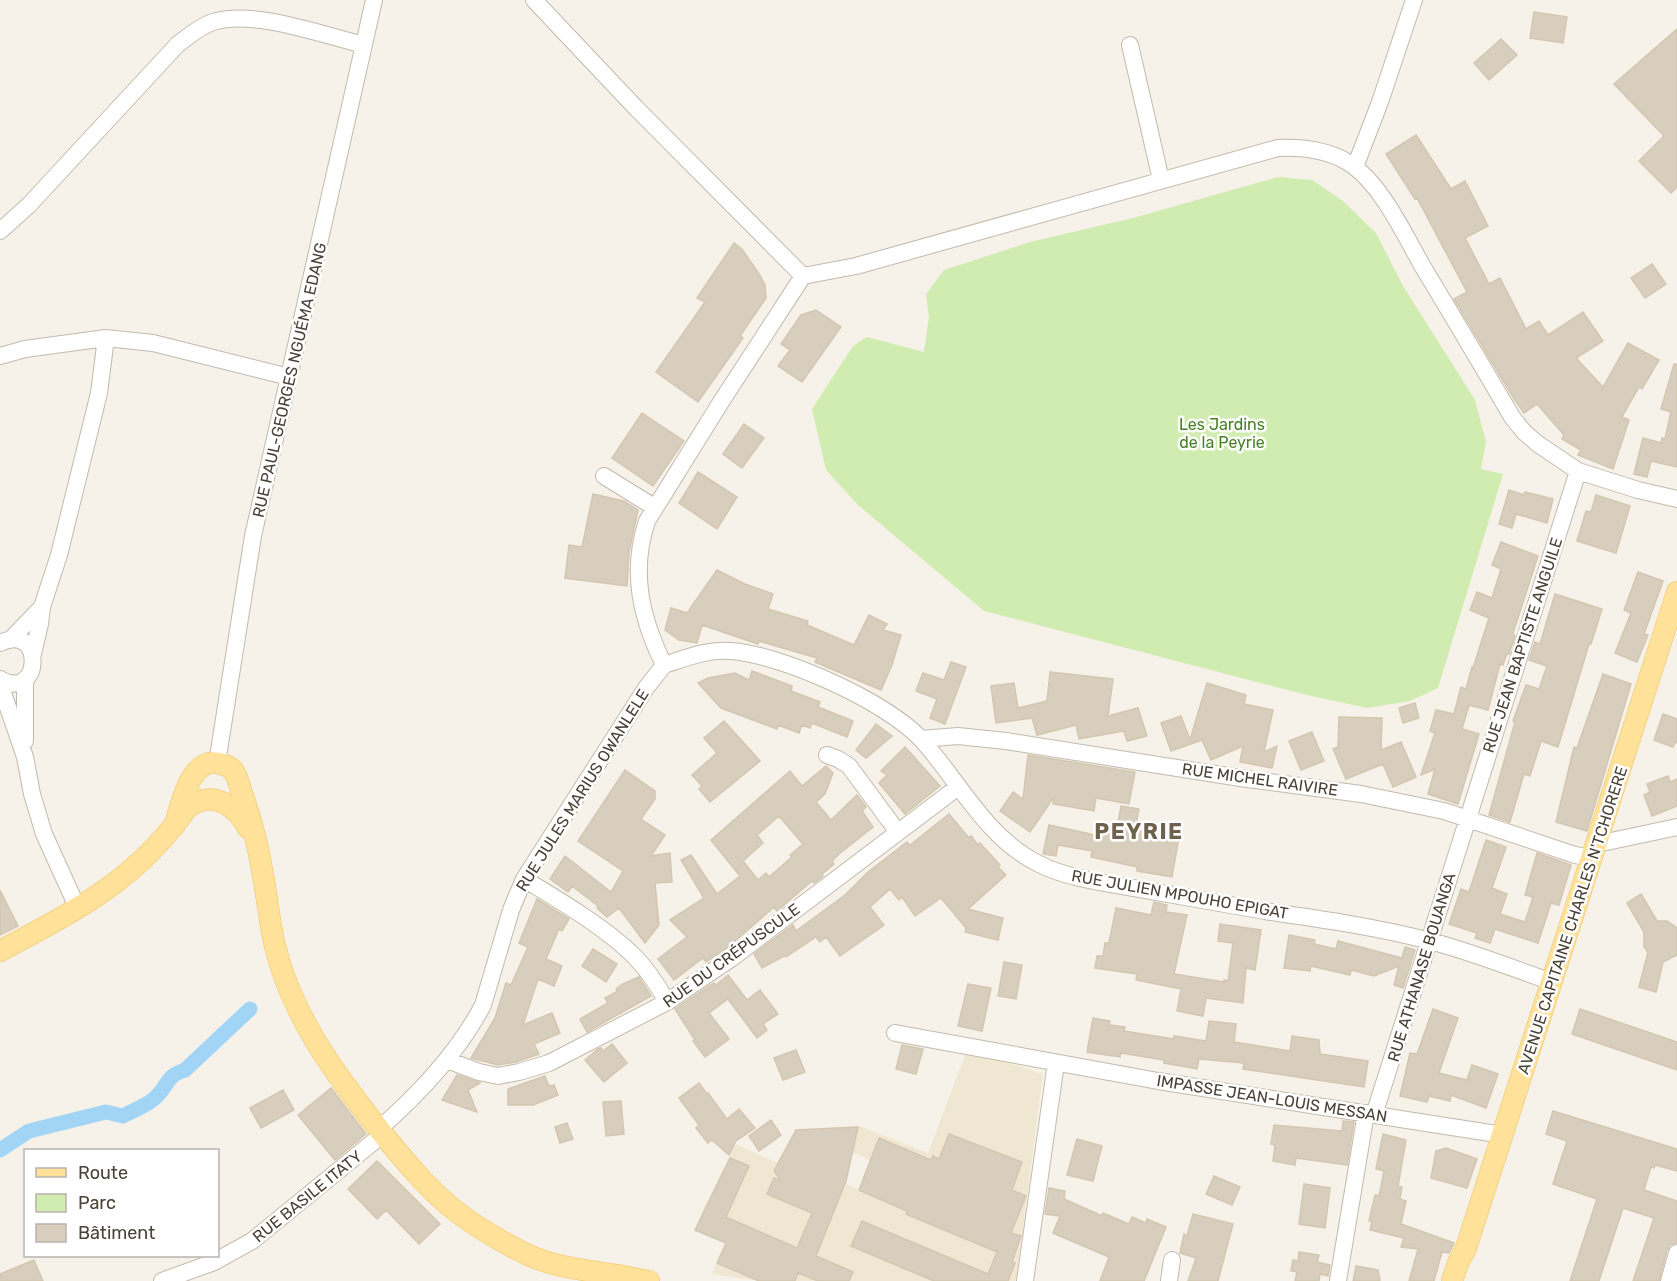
<svg xmlns="http://www.w3.org/2000/svg" width="1677" height="1281" viewBox="0 0 1677 1281" font-family="Rubik,sans-serif">
  <style>
    .education { fill: #f0e7d2; fill-rule: evenodd }
    .green { fill: #d1ecb0 }
    .lines { fill: none; stroke-linecap: round; stroke-linejoin: round }
    .canal { stroke: #a2d4f6; stroke-width: 15 }
    .building { fill: #d8cebe; stroke: #d4c6b0; stroke-width: 1.5; fill-rule: evenodd }
    .minor-casing { stroke: #c2baab; stroke-width: 18 }
    .major-casing { stroke: #ecc261; stroke-width: 22 }
    .minor { stroke: #fff; stroke-width: 16 }
    .major { stroke: #ffe199; stroke-width: 21 }
    .labels { text-anchor: middle; stroke-width: 5; stroke-linejoin: round; paint-order: stroke }
    .street-label { font-size: 16px; fill: #4a4237; stroke: #fff }
    .park-label { font-size: 16px; fill: #488125; stroke: #fff }
    .district-label { font-size: 22px; font-weight: bold; letter-spacing: 1.5px; fill: #6e614d; stroke: #fff }
  </style>
  <rect width="100%" height="100%" fill="#f6f2e9"/>
  <!-- education -->
  <path class="education" d="M966,1053L1006,1062L1043,1074L1016,1281H1008L1015,1263L996,1255L985,1281L851,1246L934,1281H849L853,1272L809,1253L818,1281H795L807,1252L705,1208L695,1229L766,1260L718,1263L760,1281L712,1274L726,1243L695,1229L704,1208L736,1144L777,1163L781,1156L788,1159L801,1129L859,1126L928,1153ZM879,1138L898,1145L891,1165L872,1157ZM908,1150L922,1156L915,1172L901,1167ZM992,1151L1022,1162L1017,1177L987,1166ZM852,1152L915,1180L903,1209L789,1159ZM729,1158L749,1167L712,1197ZM774,1178L795,1188L788,1203L767,1194ZM798,1183L830,1220L790,1204ZM1001,1185L1026,1196L1018,1216ZM812,1214L830,1222L820,1246ZM1005,1230L1021,1237L1012,1259L997,1253Z"/>
  <!-- green -->
  <path class="green" d="M1278,177L1312,180L1343,201L1376,233L1403,286L1475,400L1486,442L1481,469L1503,474L1438,688L1410,701L1367,708L1307,695L984,611L858,505L826,470L812,409L853,346L867,337L924,352L929,317L926,294L944,270L1030,242L1133,218Z"/>
  <g class="lines">
    <!-- canal -->
    <path class="canal" d="M0,1150L29,1131L106,1112L123,1116C134,1110 149,1105 157,1096C170,1083 165,1077 185,1070L250,1009"/>
  </g>
  <!-- building -->
  <path class="building" d="M1534,12L1567,17L1563,43L1530,38Z
    M1677,29V187L1671,193L1639,161L1664,136L1614,84Z
    M1501,39L1517,55L1489,80L1474,63Z
    M1416,135L1451,189L1465,181L1488,226L1465,238L1489,284L1500,278L1526,329L1539,321L1548,335L1583,312L1603,341L1576,358L1603,387L1628,343L1659,360L1642,389L1639,387L1622,417L1629,420L1613,469L1578,455L1581,450L1562,439L1564,435L1537,404L1524,413L1514,399L1454,299L1467,292L1417,198L1415,199L1386,154Z
    M734,243L742,249L759,274L765,285L766,298L740,336L743,338L698,402L656,372L705,302L697,298Z
    M1652,264L1666,284L1645,298L1631,278Z
    M816,310L841,327L802,382L778,366L790,350L781,344L801,315Z
    M1674,364H1677V467L1651,461L1647,477L1634,474L1643,438L1661,443L1662,438L1665,439L1671,412L1661,409Z
    M642,413L684,441L653,486L612,458Z
    M744,424L764,438L742,468L723,454Z
    M698,472L737,497L717,529L679,503Z
    M1509,490L1524,495L1525,492L1553,499L1547,523L1516,514L1512,528L1499,524Z
    M593,494L624,501L638,510L629,552L627,586L565,578L569,545L582,547Z
    M1596,495L1630,506L1616,553L1577,541L1586,511L1591,512Z
    M1501,542L1538,556L1513,633L1515,636L1509,654L1507,653L1503,665L1500,664L1488,710L1469,705L1462,729L1479,734L1458,804L1428,794L1435,769L1421,775L1435,733L1430,731L1436,710L1454,714L1461,687L1466,689L1472,667L1473,668L1489,618L1470,610L1477,592L1492,598L1501,569L1492,565Z
    M717,570L745,584L773,594L768,609L808,621L807,625L854,645L869,615L887,624L883,630L901,635L892,665L881,690L815,662L817,658L759,641L758,644L702,625L697,643L679,640L665,630L671,608L687,613Z
    M1638,572L1663,581L1644,634L1648,635L1637,662L1615,653L1631,613L1624,610Z
    M1555,594L1602,609L1591,644H1589L1558,747L1541,741L1530,776L1524,774L1510,822L1489,815L1515,722L1513,721L1526,685L1539,689L1547,666L1529,660L1535,642L1540,644Z
    M951,662L966,667L945,724L930,718L937,699L916,691L923,673L944,680Z
    M752,671L792,686L791,691L820,702L818,707L853,721L847,737L812,723L810,728L802,725L799,733L778,725L777,729L721,708L698,683L708,678L735,673L749,680Z
    M1050,672L1113,679L1108,716L1138,708L1147,736L1127,741L1124,731L1079,739L1076,725L1037,735L1032,718L996,723L991,686L1014,683L1018,708L1047,701Z
    M1603,674L1631,684L1587,831L1556,822L1574,747L1577,748Z
    M1207,683L1246,695L1244,704L1273,710L1264,752L1277,746L1272,768L1240,762L1243,746L1211,760L1202,740L1171,751L1161,723L1181,716L1190,740Z
    M1415,703L1419,718L1403,723L1399,708Z
    M1663,714L1677,719V743L1675,742L1673,747L1654,740Z
    M1339,717L1382,718L1381,750L1401,742L1416,777L1393,787L1383,764L1346,779L1333,749L1338,747Z
    M724,721L760,761L710,802L699,789L702,786L692,775L717,753L704,738Z
    M876,724L892,736L866,758L856,750Z
    M1312,732L1324,761L1301,770L1289,741Z
    M905,747L940,786L905,814L879,783L887,775L881,771Z
    M1028,755L1135,772L1129,804L1096,798L1094,811L1053,804L1054,797L1030,832L1000,811L1013,792L1023,799Z
    M826,766L833,773L825,794L816,802L831,820L857,795L866,807L862,811L873,827L839,854L832,861L834,864L822,874L823,876L814,883L812,881L777,911L774,907L726,949L706,962L703,958L674,980L658,959L687,937L670,920L704,898L681,860L691,855L717,894L740,876L711,840L790,771L802,786ZM779,816L803,844L790,855L792,857L769,877L766,873L758,880L743,861L763,843L757,835Z
    M625,770L655,791V799L641,819L665,835L651,856L670,853L672,882L655,883L659,925L645,943L619,908L607,917L597,908L598,906L572,886L568,892L550,879L565,856L611,892L623,871L578,841Z
    M1668,776L1670,782L1677,779V806L1652,816L1644,795L1650,792L1647,784Z
    M1121,806L1139,809L1135,830L1179,837L1172,877L1137,871V867L1091,857L1092,851L1058,845L1056,856L1043,854L1049,825L1095,835L1097,829L1116,833Z
    M949,814L969,838L971,836L978,845L980,843L1000,865L998,867L1006,875L968,909L1003,918L998,940L965,932L966,928L941,898L915,916L902,897L899,900L890,889L870,907L884,925L840,956L826,937L820,942L816,937L786,957L784,956L762,968L754,954L793,925L796,931L845,895L868,872L907,842L910,845Z
    M1486,840L1506,847L1492,888L1507,894L1500,914L1525,922L1533,897L1525,895L1537,853L1571,865L1559,905L1551,903L1538,943L1495,929L1490,943L1475,938L1477,933L1449,924L1461,889L1469,892Z
    M0,890L18,926L0,935Z
    M1641,894L1657,921H1667L1677,928V955L1663,962L1656,992L1639,987L1648,952L1644,947V932L1627,903Z
    M537,899L569,919L562,931L559,929L546,959L562,966L554,986L538,979L523,1025L552,1013L560,1033L534,1044L539,1054L516,1062L498,1065L471,1058L495,1018L506,983L511,985L528,947L519,943Z
    M1154,902L1167,905L1166,912L1187,915L1174,974L1224,982V980L1228,981L1233,943L1218,941L1220,924L1261,930L1255,970L1246,968L1243,1003L1206,998L1203,1016L1177,1011L1181,989L1136,980L1137,974L1095,968L1097,956H1103L1105,943H1109L1116,908L1151,915Z
    M1289,935L1315,940L1314,944L1336,949L1338,941L1402,958L1405,947L1415,950L1403,988L1394,985L1399,966L1374,976L1351,970L1350,975L1311,966L1310,971L1284,968Z
    M593,949L617,964L606,982L582,966Z
    M1004,962L1022,965L1016,999L998,996Z
    M728,975L747,1000L760,990L778,1014L763,1024L767,1030L757,1038L728,999L709,1013L729,1039L705,1057L693,1041L695,1040L675,1009L714,983L716,985Z
    M639,977L651,996L587,1032L580,1019L608,1003L605,998L618,991L616,989L623,984Z
    M968,984L991,988L982,1031L958,1026Z
    M1433,1009L1458,1018L1439,1073L1467,1080L1472,1065L1498,1074L1486,1108L1451,1095L1450,1101L1429,1096L1427,1102L1400,1096L1410,1053L1417,1054Z
    M1580,1009L1677,1042V1070L1572,1034Z
    M1093,1018L1110,1021L1109,1025L1125,1027L1124,1031L1174,1039V1036L1206,1041L1209,1021L1236,1024L1234,1042L1290,1051L1292,1036L1319,1040L1320,1054L1368,1061L1364,1087L1243,1069L1244,1063L1199,1059L1197,1069L1164,1063V1060L1121,1053L1120,1057L1087,1052Z
    M612,1044L627,1063L604,1082L585,1060L598,1049L601,1048L603,1051Z
    M902,1045L923,1049L916,1074L896,1069Z
    M796,1050L805,1072L783,1080L774,1058Z
    M457,1075L480,1083L468,1090L477,1112L442,1100Z
    M545,1076L549,1086L554,1085L558,1095L533,1105H508V1089Z
    M699,1083L707,1094L708,1093L727,1119L739,1109L755,1128L736,1141L729,1155L712,1140L708,1143L696,1128L699,1125L679,1098Z
    M331,1088L366,1134L335,1160L298,1115Z
    M283,1090L294,1110L261,1128L250,1108Z
    M621,1101L624,1134L606,1136L603,1102Z
    M1553,1111L1677,1149V1171L1655,1165L1654,1168L1651,1167L1644,1190L1677,1201V1239L1676,1243L1670,1245L1667,1250L1659,1281H1633L1654,1218L1623,1208L1599,1281H1570L1597,1199L1553,1184L1567,1141L1546,1134Z
    M771,1120L781,1135L759,1151L749,1136Z
    M1343,1121L1354,1122L1347,1165L1296,1158L1295,1165L1273,1161L1275,1145L1271,1144L1274,1125L1342,1131Z
    M567,1123L573,1139L560,1143L555,1127Z
    M858,1127L846,1181L816,1256L853,1272L849,1281H818L798,1273L795,1281H759L717,1263L726,1243L695,1230L730,1158L749,1166L726,1217L797,1248L812,1213L767,1194L774,1178L781,1181L774,1171L796,1130Z
    M949,1134L1022,1162L1012,1190L1026,1196L1011,1233L1021,1236L1012,1262L1015,1263L1008,1281H934L851,1246L862,1221L988,1274L997,1252L906,1214L907,1211L859,1190L879,1138L931,1160L933,1156L939,1159Z
    M1383,1134L1406,1140L1398,1186L1402,1187L1400,1199L1406,1201L1401,1224L1454,1243L1449,1253L1442,1252L1434,1281H1409L1418,1249L1401,1247L1404,1238L1370,1230L1372,1221H1369L1375,1195L1379,1196L1384,1171L1376,1169Z
    M1077,1139L1102,1146L1093,1181L1067,1175Z
    M1446,1148L1477,1159L1467,1188L1431,1178L1436,1151Z
    M377,1161L440,1224L419,1244L386,1210L377,1219L348,1189Z
    M1214,1176L1240,1187L1232,1205L1206,1194Z
    M1304,1184L1330,1188L1325,1228L1299,1224Z
    M1049,1188L1065,1191L1064,1199L1102,1216L1103,1213L1129,1224L1132,1217L1146,1223L1147,1219L1166,1227L1144,1281H1100L1109,1257L1053,1233L1060,1216L1045,1214Z
    M1193,1214L1233,1224L1218,1281H1188L1196,1258L1180,1253L1184,1234L1187,1236Z
    M1299,1252L1319,1255L1317,1262L1330,1265L1328,1276L1320,1274L1319,1281H1295L1297,1272L1291,1271L1293,1260L1298,1261Z
    M34,1260L43,1281H0V1274Z
    M1356,1266L1378,1270L1380,1281H1353Z"/>
  <g class="lines">
    <!-- minor casing -->
    <g class="minor-casing">
      <path id="minor" d="M534,0L636,108L803,276
        M1130,45L1161,180
        M1355,167L1380,102L1414,0
        M0,231L29,205L178,44C189,36 200,26 213,22C253,9 323,35 364,45
        M0,356L25,349L106,338L153,343L289,377
        M604,476L654,507
        M10,640L42,607
        M0,643C45,621 42,703 0,679
        M33,654L40,624L42,607L59,555L99,393L106,338
        M664,665C641,618 630,572 647,521L721,402L803,276L856,266L1278,148C1302,147 1328,150 1349,163C1381,183 1404,234 1423,267C1453,317 1483,367 1512,417L1524,432L1538,444L1578,471L1638,490L1677,499
        M664,665C686,658 707,649 731,651C783,655 885,701 921,739C959,781 986,838 1039,864C1069,879 1106,883 1139,889C1181,896 1223,904 1265,911C1320,919 1377,927 1430,941C1472,952 1512,968 1552,982
        M0,684L25,757L32,794L44,834L78,909
        M921,739L958,736L1006,741L1247,779L1361,794L1444,811L1575,855L1592,858
        M25,741V679
        M827,755L838,759L849,766L897,831
        M217,763L253,536L374,0
        M1597,844L1677,827
        M524,879C559,900 606,928 635,957C648,970 658,986 667,1002
        M895,1033L1158,1081L1503,1135
        M447,1060L479,1072L498,1076L519,1072L549,1063L667,1002L732,958L958,787
        M1374,1115L1578,471
        M379,1129C420,1093 458,1053 483,1005L511,910L524,879L646,688L664,665
        M162,1281L214,1262L252,1241L383,1134
        M1025,1281L1056,1063
        M1169,1281L1172,1260
        M1338,1281L1366,1113
        M1669,1281L1677,1253"/>
    </g>
    <!-- major casing -->
    <g class="major-casing">
      <path id="major" d="M175,825C181,804 191,754 221,764C225,765 230,767 233,770C238,777 240,788 243,796C251,819 258,845 262,870C267,895 269,921 275,946C292,1017 337,1077 382,1133C404,1160 426,1187 453,1209C476,1227 500,1241 526,1254C554,1267 579,1269 609,1274C623,1276 636,1279 649,1281
        M0,951C75,911 137,880 187,808C211,789 235,804 248,828
        M1452,1281L1458,1263L1466,1248L1677,592"/>
    </g>
    <!-- minor -->
    <use href="#minor" class="minor"/>
    <!-- major -->
    <use href="#major" class="major"/>
  </g>
  <g class="labels">
    <!-- street labels -->
    <g class="street-label">
      <text transform="translate(289 380) rotate(-77)" y="6">RUE PAUL-GEORGES NGUÉMA EDANG</text>
      <text transform="translate(1522 645) rotate(-72)" y="6">RUE JEAN BAPTISTE ANGUILE</text>
      <text transform="translate(1260 779) rotate(8)" y="6">RUE MICHEL RAIVIRE</text>
      <text transform="translate(582 790) rotate(-58)" y="6">RUE JULES MARIUS OWANLELE</text>
      <text transform="translate(1180 894) rotate(10)" y="6">RUE JULIEN MPOUHO EPIGAT</text>
      <text transform="translate(1572 920) rotate(-72)" y="6">AVENUE CAPITAINE CHARLES N'TCHORERE</text>
      <text transform="translate(731 955) rotate(-36)" y="6">RUE DU CRÉPUSCULE</text>
      <text transform="translate(1421 967) rotate(-73)" y="6">RUE ATHANASE BOUANGA</text>
      <text transform="translate(1272 1098) rotate(9)" y="6">IMPASSE JEAN-LOUIS MESSAN</text>
      <text transform="translate(307 1196) rotate(-39)" y="6">RUE BASILE ITATY</text>
    </g>
    <!-- park labels -->
    <g class="park-label">
      <text x="1222" y="430">Les Jardins<tspan x="1222" dy="18">de la Peyrie</tspan></text>
    </g>
    <!-- district labels -->
    <g class="district-label">
      <text x="1139" y="839">PEYRIE</text>
    </g>
  </g>
  <!-- legend -->
  <rect x="24" y="1149" width="195" height="108" fill="#ffffff" stroke="#b7b3af" stroke-width="1.5"/>
  <rect x="36" y="1168" width="30" height="9" fill="#ffe199" stroke="#b7b3af" stroke-width="1.5"/>
  <text x="78" y="1179" font-size="18" fill="#4a4237">Route</text>
  <rect x="36" y="1194" width="30" height="18" fill="#d1ecb0" stroke="#b7b3af" stroke-width="1.5"/>
  <text x="78" y="1209" font-size="18" fill="#4a4237">Parc</text>
  <rect x="36" y="1224" width="30" height="18" fill="#d8cebe" stroke="#b7b3af" stroke-width="1.5"/>
  <text x="78" y="1239" font-size="18" fill="#4a4237">Bâtiment</text>
</svg>
